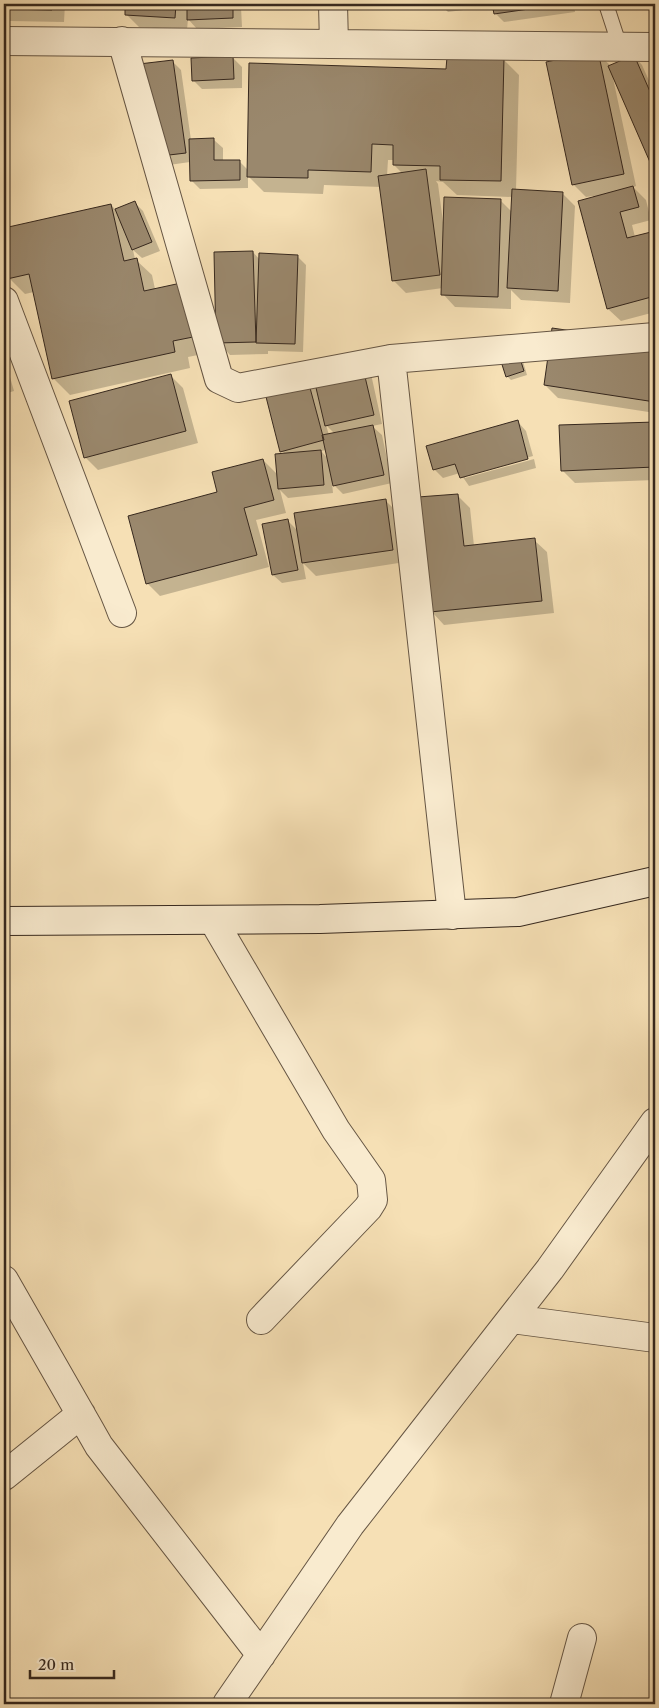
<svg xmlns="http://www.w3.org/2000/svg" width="659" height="1708" viewBox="0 0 659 1708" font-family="'Libre Caslon Text',serif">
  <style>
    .shadow { fill: #0003; fill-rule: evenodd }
    .building { fill: #9a886d; stroke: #36281e }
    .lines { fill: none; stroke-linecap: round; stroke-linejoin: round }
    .lane-casing { stroke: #665644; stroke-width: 16 }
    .street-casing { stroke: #665644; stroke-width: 30 }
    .secondary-casing { stroke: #36281e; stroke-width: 30 }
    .lane { stroke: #f9ebcf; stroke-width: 14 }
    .street { stroke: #f9ebcf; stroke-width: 28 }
    .secondary { stroke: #f9ebcf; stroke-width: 28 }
  </style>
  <rect width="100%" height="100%" fill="#f6e0b5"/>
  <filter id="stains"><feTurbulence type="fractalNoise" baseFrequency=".004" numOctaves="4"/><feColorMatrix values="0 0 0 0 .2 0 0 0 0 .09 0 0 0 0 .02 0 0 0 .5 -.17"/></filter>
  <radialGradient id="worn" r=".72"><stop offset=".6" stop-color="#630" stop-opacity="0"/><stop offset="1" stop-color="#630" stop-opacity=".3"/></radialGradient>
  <!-- shadow -->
  <path class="shadow" d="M4,4H65L64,22L10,21L4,15Z
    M126,4H238L241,7L242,27L197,29L188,19L187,30L139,27L126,14Z
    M440,4H574L575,12L504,22L495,13L494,6L448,12Z
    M597,53L611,66L634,56L642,65L655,94V169L613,78L636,186L633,187L646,200L651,220L632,225L635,237L655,232V312L621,321L608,309L593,196L586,197L573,184Z
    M233,58L242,67V88L202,89L193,80Z
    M503,59L519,75L516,190L562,193L575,206L570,303L521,300L511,290V309L455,307L443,294V288L406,293L393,280L381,187L324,185L323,194L264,192L248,176V188L200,189L191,180L190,162L162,166L172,61L181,70L191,140H214L223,148V161H239L248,170L448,70ZM388,160H394V165L403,174L387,176ZM436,181L443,182L457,195L513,197L512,212L501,201L443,222L438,184Z
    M4,86L8,90L10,103L4,104Z
    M135,203L143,211L160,251L142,258L133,250L135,259L152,275L155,289L208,353L188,357L190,368L70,395L54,379L34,292L25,294L9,278L4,256V229L111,205L116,210Z
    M253,252L260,260L297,256L306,265L303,352L268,351V354L230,355L218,342Z
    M655,344V413L558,398L545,385Z
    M520,351L527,375L511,380L507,376Z
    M4,356L14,391L4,394Z
    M371,374L382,424L372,426L382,435L392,483L343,494L332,483L333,493L288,498L280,490L286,513L256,520L269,567L160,596L147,583L219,493L263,460L278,475L285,454L282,451L264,386ZM326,425L335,434L329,435ZM326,450L328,459L321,451Z
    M170,375L183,388L198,443L98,470L85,457Z
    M518,422L526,431L533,456L465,475V478L534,459L536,468L469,486L460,473L443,478L434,469Z
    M655,423V480L575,483L562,470L560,427Z
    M457,495L470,508L474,546L534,540L547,552L554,613L444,625L432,612Z
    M385,500L398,513L405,562L316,576L303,563L306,579L282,583L273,575L288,521L298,531Z"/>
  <!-- building -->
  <path class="building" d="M4,4H52V10L4,9Z
    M125,4H176L175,18L125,15Z
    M187,4H233V18L187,20Z
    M492,4H564L494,14Z
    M598,51L624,174L572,185L546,62Z
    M634,55L655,103V169H653L608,66Z
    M233,56L234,79L192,81L191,58Z
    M447,57L504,58L501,181L440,180V166L393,165V145L372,144L371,172L308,170V178L247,177L249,63L446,69Z
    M173,60L186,153L152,157L139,64Z
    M214,138V160H240V180L190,181L189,139Z
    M426,169L440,275L392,281L378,176Z
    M633,186L639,207L620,212L627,238L655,231V296L607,309L578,201Z
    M512,189L563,192L558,291L507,288Z
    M444,197L501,199L498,297L441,295Z
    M135,201L152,242L132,250L115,209Z
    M111,204L124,261L137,258L144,291L181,283L193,337L173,341L175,352L52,379L29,274L7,279L4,262V228Z
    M253,251L256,342L216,343L214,252Z
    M259,253L298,255L295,344L256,343Z
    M552,328L655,343V402L544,385Z
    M516,346L524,371L506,377L498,352Z
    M362,364L374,415L325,426L313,375Z
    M306,373L324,440L280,452L263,385Z
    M171,374L186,431L84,458L69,401Z
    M518,420L528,459L460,478L455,464L433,470L426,446Z
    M655,422V467L561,471L559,425Z
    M373,425L384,475L333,486L322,435Z
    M321,450L324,485L278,489L275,454Z
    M263,459L274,500L244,508L257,555L146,584L128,516L217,492L212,472Z
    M458,494L464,546L535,538L542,601L430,612L418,497Z
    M386,499L393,550L302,563L294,513Z
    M288,519L298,570L272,575L262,524Z"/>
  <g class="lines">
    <!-- lane casing -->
    <g class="lane-casing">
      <path id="lane" d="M606,4L620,47"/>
    </g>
    <!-- street casing -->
    <g class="street-casing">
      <path id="street" d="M333,4L334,44
        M4,41L655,47
        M122,41L219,379L238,388L391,359L655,337
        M4,301L122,613
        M391,359L452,915
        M213,920L336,1130L371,1180L373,1200L368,1208L261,1320
        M4,1280L99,1446L261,1655
        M512,1319L655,1338
        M4,1476L81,1414
        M227,1704L350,1525L550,1269L655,1122
        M564,1704L582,1638"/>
    </g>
    <!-- secondary casing -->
    <g class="secondary-casing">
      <path id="secondary" d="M4,921L320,919L518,912L655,881"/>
    </g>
    <!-- lane -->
    <use href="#lane" class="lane"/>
    <!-- street -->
    <use href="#street" class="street"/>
    <!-- secondary -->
    <use href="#secondary" class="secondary"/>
  </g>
  <!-- margin -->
  <rect width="659" height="1708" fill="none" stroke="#f6e0b5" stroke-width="20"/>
  <rect x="5" y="5" width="649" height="1698" fill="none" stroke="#36281e" stroke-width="2.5"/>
  <rect x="10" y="10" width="639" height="1688" fill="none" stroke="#36281e"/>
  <!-- scale -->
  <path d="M30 1670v8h84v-8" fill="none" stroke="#36281e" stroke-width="2.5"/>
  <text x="38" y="1670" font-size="15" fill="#36281e" stroke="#f9ebcf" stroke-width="4" paint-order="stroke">20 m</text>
  <rect width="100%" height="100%" filter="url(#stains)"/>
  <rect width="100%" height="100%" fill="url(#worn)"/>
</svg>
